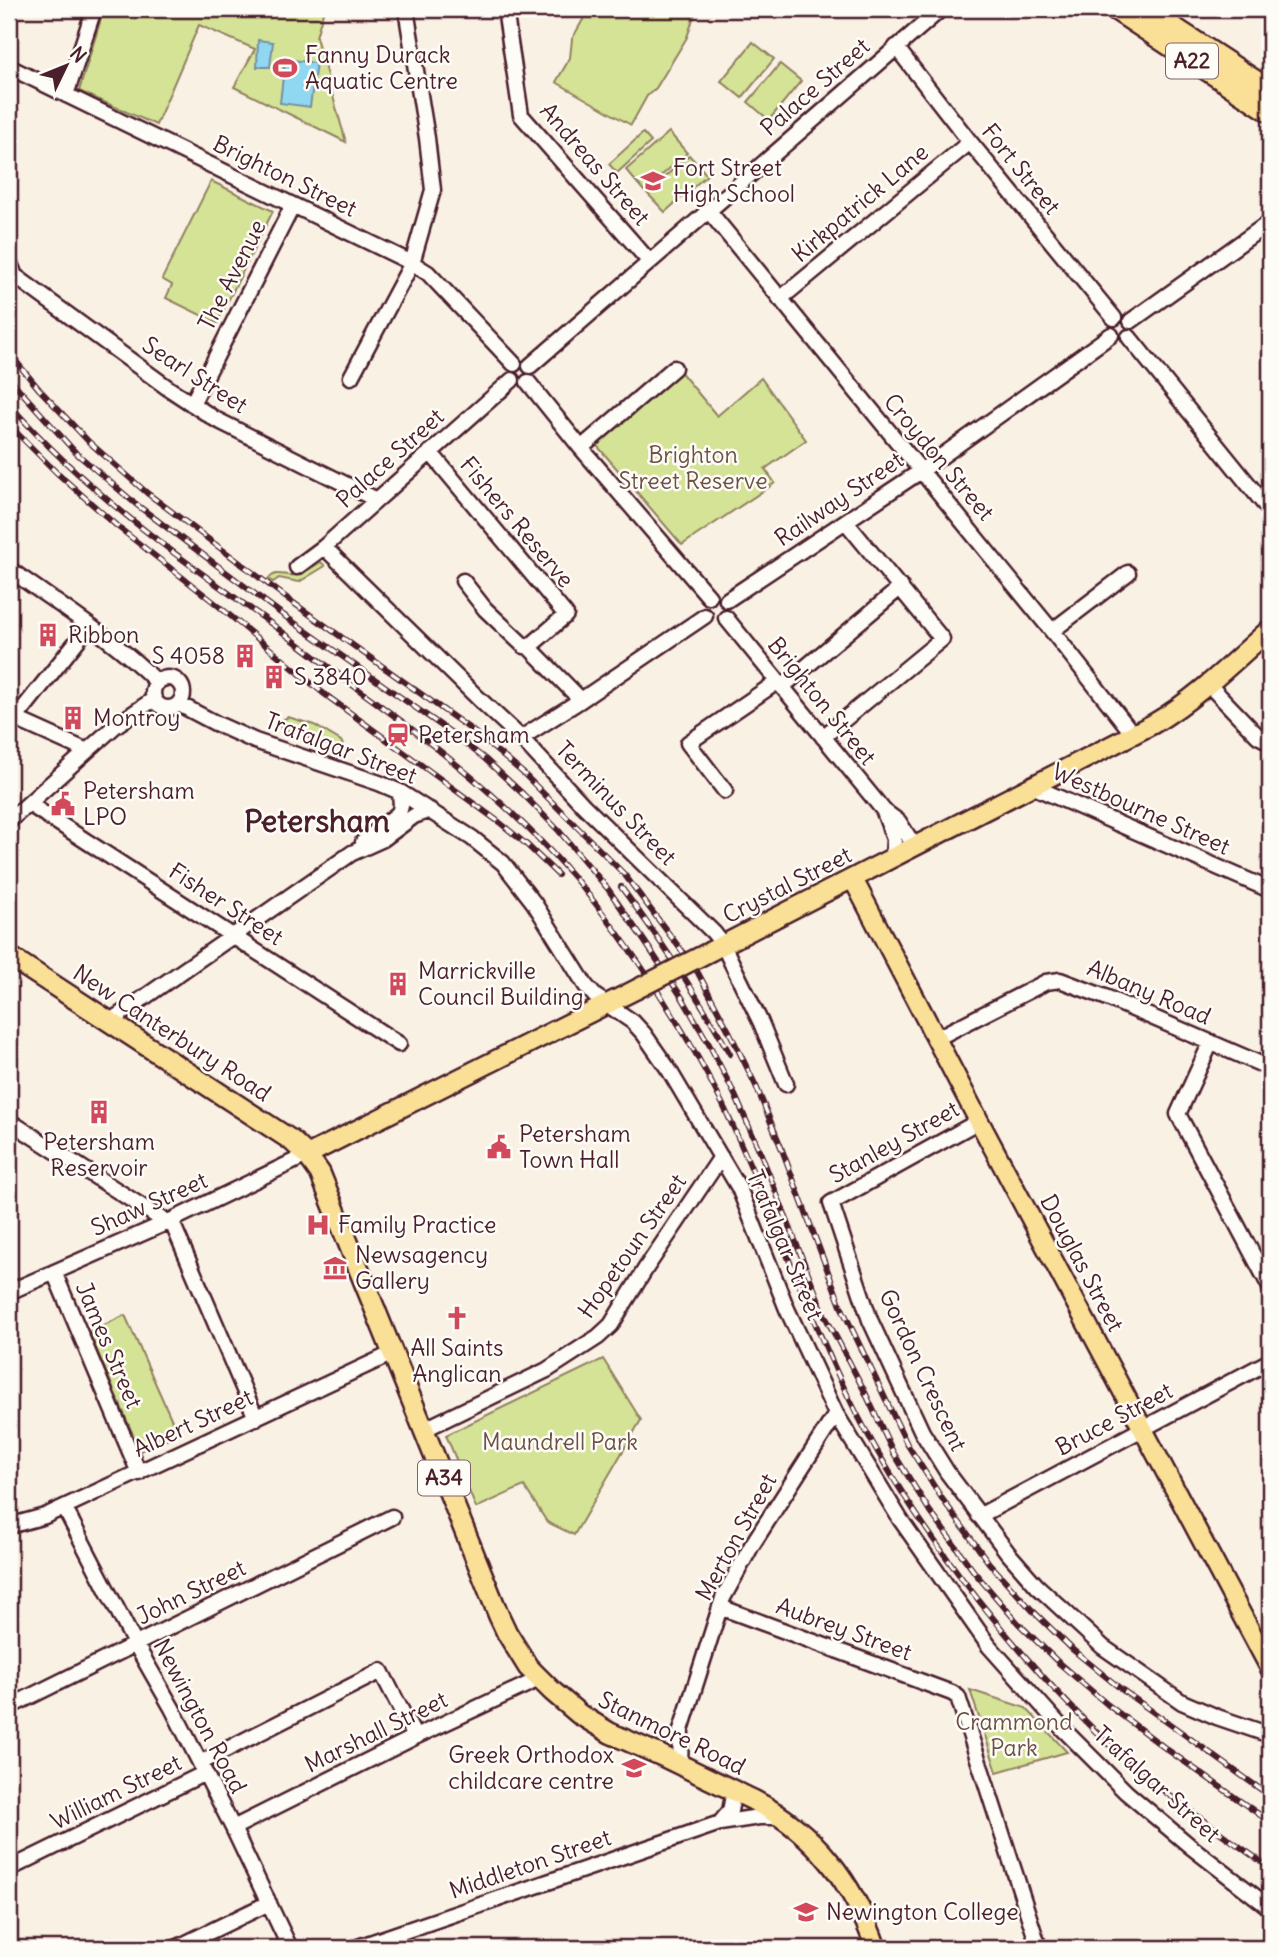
<svg xmlns="http://www.w3.org/2000/svg" width="1279" height="1957" viewBox="0 0 1279 1957" font-family="Delius,sans-serif">
  <style>
    .green { fill: #d5e396; stroke: #908160; stroke-width: 2 }
    .water { fill: #90d8f2; stroke: #748ea2; stroke-width: 2 }
    .lines { fill: none; stroke-linecap: round; stroke-linejoin: round }
    .minor-casing { stroke: #4a1f2b; stroke-width: 19 }
    .major-casing { stroke: #4a1f2b; stroke-width: 23 }
    .highway-casing { stroke: #4a1f2b; stroke-width: 24 }
    .minor { stroke: #fdfcf7; stroke-width: 14 }
    .major { stroke: #f9e096; stroke-width: 18 }
    .highway { stroke: #f9e096; stroke-width: 19 }
    .rail-casing { stroke: #4a1f2b; stroke-width: 6 }
    .rail { stroke: #fdfcf7; stroke-width: 3.5; stroke-dasharray: 10; stroke-linecap: butt }
    .major-bridge-casing { stroke: #4a1f2b; stroke-width: 23; stroke-linecap: butt }
    .major-bridge { stroke: #f9e096; stroke-width: 18 }
    .labels { text-anchor: middle; stroke-width: 5; stroke-linejoin: round; paint-order: stroke }
    .shield { fill: #fdfcf7; stroke: #806168; stroke-width: 2 }
    .shield-label { font-size: 21px; font-weight: bold; fill: #4a1f2b }
    .poi-label { font-size: 23px; fill: #4a1f2b; stroke: #fdfcf7; text-anchor: start }
    .street-label { font-size: 23px; fill: #4a1f2b; stroke: #fdfcf7 }
    .park-label { font-size: 23px; fill: #6d5046; stroke: #fdfcf7 }
    .district-label { font-size: 30px; font-weight: bold; fill: #4a1f2b; stroke: #fdfcf7 }
  </style>
  <rect width="100%" height="100%" fill="#faf1e5"/>
  <filter id="ink" filterUnits="userSpaceOnUse"><feTurbulence type="fractalNoise" baseFrequency=".0143" numOctaves="2"/><feDisplacementMap in="SourceGraphic" scale="14" xChannelSelector="R" yChannelSelector="G"/><feConvolveMatrix kernelMatrix="1 2 1 2 8 2 1 2 1" color-interpolation-filters="sRGB"/></filter>
  <g filter="url(#ink)">
    <!-- green -->
    <path class="green" d="M104,9H324L316,37L346,142L234,87L255,49L199,25L156,125L79,91Z
      M589,9H697C692,18 691,29 686,39L656,88L647,96L631,125L556,82L570,58L572,39Z
      M753,42L774,59L742,98L721,81Z
      M780,64L801,81L769,120L748,102Z
      M669,132L687,153L644,191L626,170Z
      M643,133L651,142L617,173L609,164Z
      M689,155L707,175L665,212L647,193Z
      M211,181L273,211L217,323L166,298L172,285L162,279Z
      M679,370L717,416L761,378L806,440L765,469L775,483L682,545L594,442Z
      M321,562L325,566L299,582L279,578L273,582L268,579C278,569 284,577 295,575C304,574 314,566 321,562Z
      M288,717L314,725L341,741L343,745L342,750L281,728L279,725L282,720Z
      M125,1315L178,1434L140,1451L89,1332Z
      M603,1359L641,1420L574,1535L547,1522L524,1486L476,1508L446,1435Z
      M970,1690L1026,1708L1067,1752L997,1772Z"/>
    <!-- water -->
    <path class="water" d="M258,40L273,42L270,67H257Z
      M285,59L316,63L310,107L280,103Z"/>
    <g class="lines">
      <!-- minor casing -->
      <g class="minor-casing">
        <path id="minor" d="M505,9L521,115L649,261
          M896,47L970,142L1114,318
          M9,67L412,263L428,273L514,364
          M66,95L94,9
          M708,210L1052,631L1133,734
          M9,261L15,276L168,388L215,419L377,500
          M780,299L970,142
          M1131,321L1270,222
          M1129,337L1270,511
          M530,366L941,9
          M351,377L412,263L433,190L427,138L406,9
          M528,382L581,448L709,597
          M192,404L293,205
          M581,448L674,368
          M430,452L566,615L529,647
          M324,547L478,698L521,738L583,805L714,933L723,945L761,1023L786,1084
          M297,567L324,547L512,380
          M9,569C59,605 114,639 157,682
          M463,581L485,609L524,646L529,647L581,700
          M727,600L921,471L1111,335
          M726,618L884,811L899,822L915,847
          M1052,631L1128,573
          M153 693a15 15 0 1 1 30 0a15 15 0 1 1-30 0Z
          M1208,684L1258,736L1270,742
          M782,687L901,587
          M179,704L217,724L255,741L379,783L400,792L472,838L503,863L534,903L586,986L595,996L633,1022L644,1034L669,1070L739,1188L787,1309L836,1414L900,1519L989,1646L1063,1729L1126,1792L1190,1846L1270,1908
          M9,716L87,751
          M15,719L89,626
          M823,737L942,639L846,522
          M521,738L581,700L705,616
          M1032,786L1270,890
          M725,791L688,743L777,682
          M29,804L399,1044
          M884,812L894,839L893,858
          M9,821L115,726L154,699
          M363,842L399,813L401,806L400,792
          M109,1022L352,853L383,839L414,816L430,810
          M935,1039L1046,982L1060,980L1105,997L1270,1068
          M1211,1042L1178,1114L1270,1287
          M9,1121L155,1215L168,1222L174,1227L256,1418
          M979,1121L831,1203L870,1320L922,1432L947,1472L1008,1553L1037,1586L1103,1647L1182,1702L1217,1717L1270,1735
          M54,1272L139,1473
          M9,1292L168,1222L307,1155
          M425,1429L547,1370L598,1337L611,1325L646,1268L721,1157
          M64,1507L132,1638L172,1708L233,1828L290,1948
          M979,1516L1270,1361
          M9,1526L45,1516L64,1507L393,1353
          M720,1607L952,1693L958,1697L1039,1948
          M9,1707L392,1517
          M200,1763L381,1671L415,1737
          M680,1765L681,1730L723,1598L752,1545L836,1414
          M720,1823L730,1811L734,1791
          M233,1828L415,1737L539,1679
          M9,1869L205,1773
          M176,1948L269,1903
          M355,1948L720,1823L759,1817H780"/>
      </g>
      <!-- major casing -->
      <g class="major-casing">
        <path id="major" d="M853,879L979,1121L1270,1668
          M711,951L1153,724C1197,698 1233,662 1270,629
          M307,1155L637,989"/>
      </g>
      <!-- highway casing -->
      <g class="highway-casing">
        <path id="highway" d="M1114,9L1270,112
          M1146,9L1270,90
          M9,956L291,1140L307,1155L320,1173L499,1616L507,1633L528,1667L552,1691L579,1714L610,1733L660,1755L753,1800C816,1833 853,1882 876,1948"/>
      </g>
      <!-- minor -->
      <use href="#minor" class="minor"/>
      <!-- major -->
      <use href="#major" class="major"/>
      <!-- highway -->
      <use href="#highway" class="highway"/>
      <!-- rail casing -->
      <g class="rail-casing">
        <path id="rail" d="M9,353L39,389L89,442L147,493L288,599L473,731L523,773L624,874L697,971L730,1033L756,1086L781,1147L841,1306L907,1444L943,1500L989,1563L1032,1610L1073,1650L1121,1689L1270,1796
          M9,378L76,453L137,505L279,612L453,734L485,759L523,794L559,831L608,889L645,942L683,999L710,1046L735,1095L761,1154L825,1316L864,1390L893,1452L929,1510L975,1573L1018,1623L1060,1664L1108,1705L1165,1748L1270,1822
          M9,404C81,486 169,551 258,614C298,643 337,674 377,703C456,761 534,825 595,903C643,965 687,1033 722,1103C768,1198 801,1299 847,1394C883,1468 929,1537 980,1602C1027,1661 1078,1718 1135,1768C1178,1804 1225,1836 1270,1868
          M9,425L57,473L118,527L215,603L323,693L499,822L526,844L558,875
          M621,887C661,941 698,995 730,1054"/>
      </g>
      <!-- rail -->
      <use href="#rail" class="rail"/>
      <!-- major-bridge casing -->
      <g class="major-bridge-casing">
        <path id="major-bridge" d="M637,989L711,951"/>
      </g>
      <!-- major-bridge -->
      <use href="#major-bridge" class="major-bridge"/>
    </g>
  </g>
  <!-- icons -->
  <defs>
    <g id="stadium-bare" transform="scale(1.89)"><path d="M0-5a6.5 5 0 1 0 0 10a6.5 5 0 1 0 0-10ZM-3.5-1.8h7v3.6h-7Z" fill="#d1495b" stroke="#fdfcf7" stroke-width="2.5" paint-order="stroke"/></g>
    <g id="school-bare" transform="scale(1.89)"><path d="M0-5L7-2L0 1L-7-2ZM-4 1L0 2.5L4 1V4Q0 6-4 4Z" fill="#d1495b" stroke="#fdfcf7" stroke-width="2.5" paint-order="stroke"/></g>
    <g id="building-bare" transform="scale(1.89)"><path d="M-4-6H4V6H1V3H-1V6H-4ZM-2.5-4.3h1.7v1.8h-1.7ZM.8-4.3h1.7v1.8H.8ZM-2.5-1h1.7V.8h-1.7ZM.8-1h1.7V.8H.8Z" fill="#d1495b" stroke="#fdfcf7" stroke-width="2.5" paint-order="stroke"/></g>
    <g id="station-bare" transform="scale(1.89)"><path d="M-3-6H3Q5-6 5-4V2Q5 4 3 4L4.5 6H3L1.5 4h-3L-3 6H-4.5L-3 4Q-5 4-5 2V-4Q-5-6-3-6ZM-3.5-4v3h7v-3ZM-3.5 1v1.5H-2V1ZM2 1v1.5H3.5V1Z" fill="#d1495b" stroke="#fdfcf7" stroke-width="2.5" paint-order="stroke"/></g>
    <g id="civic-bare" transform="scale(1.89)"><path d="M-.6-6.5H3V-4.5H.6V-3L4-1V1h2V6H-6V1h2V-1L-.6-3ZM-1.2 2.5V6h2.4V2.5Z" fill="#d1495b" stroke="#fdfcf7" stroke-width="2.5" paint-order="stroke"/></g>
    <g id="hospital-bare" transform="scale(1.89)"><path d="M-5-5h3v3.5h4V-5h3V5h-3V1.5h-4V5h-3Z" fill="#d1495b" stroke="#fdfcf7" stroke-width="2.5" paint-order="stroke"/></g>
    <g id="museum-bare" transform="scale(1.89)"><path d="M0-6L6-3V-2H-6V-3ZM-5-1h2V3h-2ZM-1-1h2V3h-2ZM3-1h2V3H3ZM-6 4H6V6H-6Z" fill="#d1495b" stroke="#fdfcf7" stroke-width="2.5" paint-order="stroke"/></g>
    <g id="church-bare" transform="scale(1.89)"><path d="M-1.2-6h2.4v3.5h3.3v2.4h-3.3V6h-2.4V-.1h-3.3v-2.4h3.3Z" fill="#d1495b" stroke="#fdfcf7" stroke-width="2.5" paint-order="stroke"/></g>
  </defs>
  <g fill-rule="evenodd">
    <use href="#stadium-bare" x="285" y="68"/>
    <use href="#school-bare" x="653" y="181"/>
    <use href="#building-bare" x="48" y="635"/>
    <use href="#building-bare" x="245" y="656"/>
    <use href="#building-bare" x="274" y="677"/>
    <use href="#building-bare" x="73" y="718"/>
    <use href="#station-bare" x="398" y="735"/>
    <use href="#civic-bare" x="63" y="804"/>
    <use href="#building-bare" x="398" y="984"/>
    <use href="#building-bare" x="99" y="1112"/>
    <use href="#civic-bare" x="499" y="1147"/>
    <use href="#hospital-bare" x="318" y="1225"/>
    <use href="#museum-bare" x="335" y="1268"/>
    <use href="#church-bare" x="457" y="1318"/>
    <use href="#school-bare" x="634" y="1768"/>
    <use href="#school-bare" x="806" y="1912"/>
  </g>
  <g class="labels">
    <!-- shield labels -->
    <g class="shield">
      <rect x="1166" y="43.5" width="52" height="35" rx="5"/>
      <rect x="418" y="1460.5" width="52" height="35" rx="5"/>
    </g>
    <g class="shield-label">
      <text x="1192" y="68">A22</text>
      <text x="444" y="1485">A34</text>
    </g>
    <!-- poi labels -->
    <g class="poi-label">
      <text x="305" y="63">Fanny Durack<tspan x="305" dy="26">Aquatic Centre</tspan></text>
      <text x="673" y="176">Fort Street<tspan x="673" dy="26">High School</tspan></text>
      <text x="68" y="643">Ribbon</text>
      <text x="225" y="664" text-anchor="end">S 4058</text>
      <text x="294" y="685">S 3840</text>
      <text x="93" y="726">Montroy</text>
      <text x="418" y="743">Petersham</text>
      <text x="83" y="799">Petersham<tspan x="83" dy="26">LPO</tspan></text>
      <text x="418" y="979">Marrickville<tspan x="418" dy="26">Council Building</tspan></text>
      <text x="519" y="1142">Petersham<tspan x="519" dy="26">Town Hall</tspan></text>
      <text x="99" y="1150" text-anchor="middle">Petersham<tspan x="99" dy="26">Reservoir</tspan></text>
      <text x="338" y="1233">Family Practice</text>
      <text x="355" y="1263">Newsagency<tspan x="355" dy="26">Gallery</tspan></text>
      <text x="457" y="1356" text-anchor="middle">All Saints<tspan x="457" dy="26">Anglican</tspan></text>
      <text x="614" y="1763" text-anchor="end">Greek Orthodox<tspan x="614" dy="26">childcare centre</tspan></text>
      <text x="826" y="1920">Newington College</text>
    </g>
    <!-- street labels -->
    <g class="street-label">
      <text transform="translate(815 87) rotate(-41)" y="8">Palace Street</text>
      <text transform="translate(595 164) rotate(49)" y="8">Andreas Street</text>
      <text transform="translate(1021 169) rotate(51)" y="8">Fort Street</text>
      <text transform="translate(285 176) rotate(26)" y="8">Brighton Street</text>
      <text transform="translate(860 203) rotate(-40)" y="8">Kirkpatrick Lane</text>
      <text transform="translate(232 275) rotate(-63)" y="8">The Avenue</text>
      <text transform="translate(195 375) rotate(33)" y="8">Searl Street</text>
      <text transform="translate(939 457) rotate(50)" y="8">Croydon Street</text>
      <text transform="translate(390 458) rotate(-42)" y="8">Palace Street</text>
      <text transform="translate(839 499) rotate(-34)" y="8">Railway Street</text>
      <text transform="translate(517 522) rotate(50)" y="8">Fishers Reserve</text>
      <text transform="translate(822 701) rotate(51)" y="8">Brighton Street</text>
      <text transform="translate(341 748) rotate(21)" y="8">Trafalgar Street</text>
      <text transform="translate(616 803) rotate(46)" y="8">Terminus Street</text>
      <text transform="translate(1141 809) rotate(24)" y="8">Westbourne Street</text>
      <text transform="translate(787 885) rotate(-27)" y="8">Crystal Street</text>
      <text transform="translate(226 904) rotate(33)" y="8">Fisher Street</text>
      <text transform="translate(1149 992) rotate(23)" y="8">Albany Road</text>
      <text transform="translate(172 1033) rotate(33)" y="8">New Canterbury Road</text>
      <text transform="translate(894 1142) rotate(-29)" y="8">Stanley Street</text>
      <text transform="translate(149 1204) rotate(-24)" y="8">Shaw Street</text>
      <text transform="translate(785 1245) rotate(67)" y="8">Trafalgar Street</text>
      <text transform="translate(632 1246) rotate(-55)" y="8">Hopetoun Street</text>
      <text transform="translate(1082 1263) rotate(62)" y="8">Douglas Street</text>
      <text transform="translate(109 1345) rotate(67)" y="8">James Street</text>
      <text transform="translate(923 1370) rotate(65)" y="8">Gordon Crescent</text>
      <text transform="translate(1114 1419) rotate(-28)" y="8">Bruce Street</text>
      <text transform="translate(193 1423) rotate(-25)" y="8">Albert Street</text>
      <text transform="translate(736 1537) rotate(-61)" y="8">Merton Street</text>
      <text transform="translate(191 1592) rotate(-26)" y="8">John Street</text>
      <text transform="translate(844 1629) rotate(20)" y="8">Aubrey Street</text>
      <text transform="translate(200 1716) rotate(62)" y="8">Newington Road</text>
      <text transform="translate(376 1732) rotate(-26)" y="8">Marshall Street</text>
      <text transform="translate(672 1733) rotate(26)" y="8">Stanmore Road</text>
      <text transform="translate(1157 1784) rotate(42)" y="8">Trafalgar Street</text>
      <text transform="translate(116 1792) rotate(-26)" y="8">William Street</text>
      <text transform="translate(530 1864) rotate(-19)" y="8">Middleton Street</text>
    </g>
    <!-- park labels -->
    <g class="park-label">
      <text x="693" y="463">Brighton<tspan x="693" dy="26">Street Reserve</tspan></text>
      <text x="560" y="1450">Maundrell Park</text>
      <text x="1014" y="1730">Crammond<tspan x="1014" dy="26">Park</tspan></text>
    </g>
    <!-- district labels -->
    <g class="district-label">
      <text x="317" y="832">Petersham</text>
    </g>
  </g>
  <!-- margin -->
  <rect width="1279" height="1957" fill="none" stroke="#fdfcf7" stroke-width="35"/>
  <rect x="18" y="18" width="1244" height="1922" fill="none" stroke="#4a1f2b" stroke-width="2.5" filter="url(#ink)"/>
  <!-- north arrow -->
  <g transform="translate(66 66) rotate(47)" stroke="#fdfcf7" stroke-width="5" paint-order="stroke">
  <path d="M0-5L12 26L0 18L-12 26Z" fill="#4a1f2b"/>
  <text y="-10" font-size="19" font-weight="bold" text-anchor="middle" fill="#4a1f2b">N</text>
  </g>
</svg>
